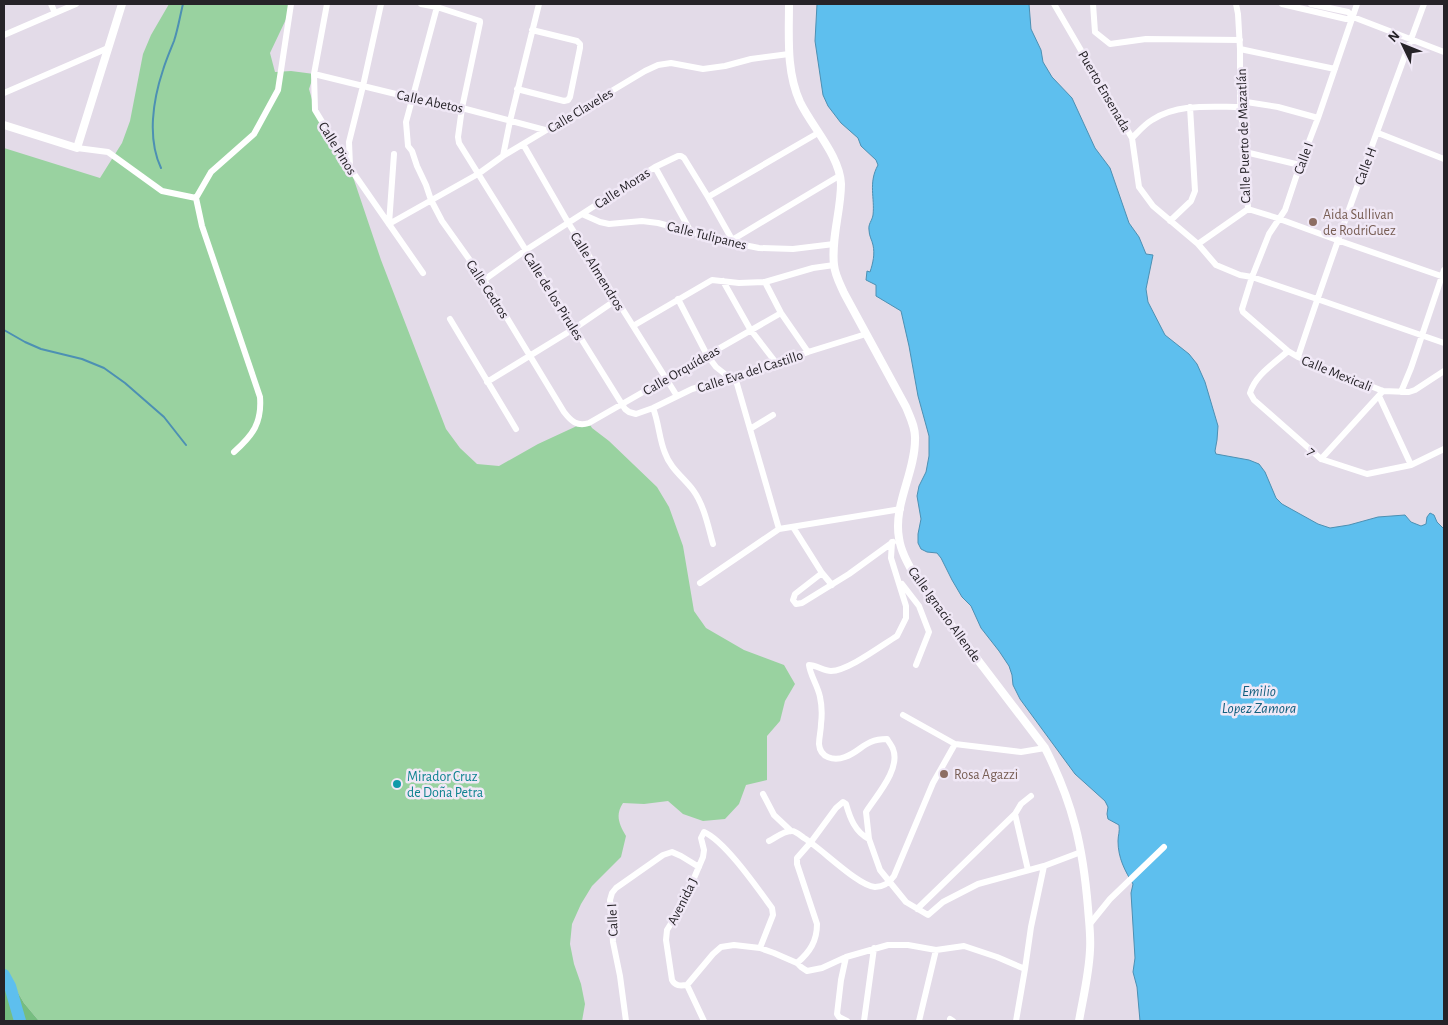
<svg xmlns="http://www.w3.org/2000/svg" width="1448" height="1025" viewBox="0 0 1448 1025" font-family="'Alegreya Sans',sans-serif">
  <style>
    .green { fill: #99d2a0 }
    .forest { fill: #76bd80 }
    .water { fill: #5ebfee; stroke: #4d90b3 }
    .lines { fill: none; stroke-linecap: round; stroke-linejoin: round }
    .stream { stroke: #4d90b3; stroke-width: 2 }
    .river { stroke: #5ebfee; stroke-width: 12 }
    .minor { stroke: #fff; stroke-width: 6 }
    .tertiary { stroke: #fff; stroke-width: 8 }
    .education-dot { fill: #8d6e63; stroke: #f0e8f6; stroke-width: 2 }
    .culture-dot { fill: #0f9aa8; stroke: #f0e8f6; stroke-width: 2 }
    .labels { text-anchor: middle; stroke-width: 5; stroke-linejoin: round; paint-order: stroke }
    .street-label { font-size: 14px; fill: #262328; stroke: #f0e8f6 }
    .education-label { font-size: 14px; fill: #785e54; stroke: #f0e8f6; text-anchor: start }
    .culture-label { font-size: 14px; fill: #0d838f; stroke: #f0e8f6; text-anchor: start }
    .water-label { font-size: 15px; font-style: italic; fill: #14607f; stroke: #f0e8f6 }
  </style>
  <rect width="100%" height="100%" fill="#e3dbe8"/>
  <!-- green -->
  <path class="green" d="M169,4H291L288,15L270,53L275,72L291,71L314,74L309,89L315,110L350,168L381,260L446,429L460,448L477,464L499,466L538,444L579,425L589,423L592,428L609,441L657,487L669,507L683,546L694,611L706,628L744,650L784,665L795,684L785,701L780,721L767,736V780L746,785L739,804L725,819L703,821L683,814L668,801L644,804L623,803C615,815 619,824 626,836L621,857L592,886L581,904L572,924L570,944L574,964L581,984L585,1004L582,1021H39L24,1003L4,969V148L100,178L122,143L130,121L143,54L151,35Z"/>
  <!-- forest -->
  <path class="forest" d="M4,969L24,1003L39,1021H5Z"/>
  <!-- water -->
  <path class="water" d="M817,4H1029L1031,29L1041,50L1043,62L1052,77L1072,98L1095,148L1110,168L1129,223L1139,237L1146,254L1153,255L1146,289L1148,302L1165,335L1189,354L1197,364L1205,382L1218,426L1217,440L1215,451L1216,454L1249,460L1259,464L1265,472L1276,498L1282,504L1318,524L1330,528L1349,525L1378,517L1405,515L1411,522L1421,526L1426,524L1427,517L1430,513L1434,515L1437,522L1444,529V1021H1140L1137,987L1133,972L1135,958L1131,893L1133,884C1125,871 1118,858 1118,841C1118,835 1120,832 1119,825L1108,819L1107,814L1108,807L1105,801L1075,774L1020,699L1013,685L1012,675L1009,666L999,651L981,628L971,606L962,597L952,580L941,558L937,553L927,552L921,549L918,543V534L921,519L917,496L919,486L926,472L929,456V436L918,396L909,346L901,311L876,296V285L866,280L867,271L870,272C873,263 875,254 873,245C872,240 869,236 869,230C868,224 872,221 873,215C875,198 868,183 878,165L876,160L861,146L858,138L841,123L828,106L823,95L815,41Z"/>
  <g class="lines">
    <!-- stream -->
    <path class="stream" d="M161,168C147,138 153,100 163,70C166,60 170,51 174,41C178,29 180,16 183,4
      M4,330L25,342L41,349L82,359L104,368L125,383L164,417L186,445"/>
    <!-- river -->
    <path class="river" d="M4,975L10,986L20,1021"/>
    <!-- minor -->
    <path class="minor" d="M51,4L55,13
      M327,4L314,74L315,110L350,168L423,273
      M421,4L437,7L480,21V23L462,108L458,137L459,143L625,409L629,412L636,414L653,408L692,389L777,364L808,352L866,334
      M1054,4L1132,138L1139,187L1153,206L1198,244L1216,265L1240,275L1252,277L1317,299L1444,343
      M1093,4L1095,32L1110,44L1146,39L1240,40
      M1236,4L1238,14L1240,49V101L1245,152L1248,209
      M1282,4L1346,19L1353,17
      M1311,4L1348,12L1353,17L1444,52
      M1357,4L1318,118L1300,165L1285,210L1269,234L1252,277L1242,309L1243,312L1288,351L1298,357L1383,391L1409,392L1415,390L1444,371
      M437,7L406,122L408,146L412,151L417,166L426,185L431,200L442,221L484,280L564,412C571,421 577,427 589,423L781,313
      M532,30L577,41L580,44V48L570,97L568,100
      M4,35L76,4
      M1240,49L1335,69
      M314,74L412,98L462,108L545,130
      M517,89L564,101L568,100
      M4,93L108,48
      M1240,101L1278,107L1318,118
      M1378,133L1444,159
      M1132,138C1138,132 1145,124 1152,120C1178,103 1212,107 1241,107
      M523,144L569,224L677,396
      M77,148L108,152L162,191L196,198L211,172L254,134L278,90L291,4
      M1245,152L1300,165
      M503,156L510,121L539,4
      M350,166L349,142L363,86L381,4
      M655,167L691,232
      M708,197L818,133
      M196,198L202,226L260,397C262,423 253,435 234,452
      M1248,209L1274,217L1337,240L1444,277
      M582,214L600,222L609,224L642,221L658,223L734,243L759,248L793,249L834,244
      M1170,221L1191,201L1195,191L1190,107
      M389,224L478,174L503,156L645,71L658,65L671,63L703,69L725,66L751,59L789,54
      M389,224L394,154
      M732,240L839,176
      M1198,244L1248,209
      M484,280L526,250L655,167L678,156H681L684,158L708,197L734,243
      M723,281L750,329L777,364
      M765,282L781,313L808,352
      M678,299L707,355L716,367L730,378
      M450,319L516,429
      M633,326L712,280L739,283L765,282L813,268L834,265
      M1288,351C1275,363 1255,375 1250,393L1254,400L1321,459L1367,474L1411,465L1444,449
      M1298,357C1337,238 1381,121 1424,4
      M735,377L779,529
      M487,382L575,328L616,300
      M1401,392L1411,368L1444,270
      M1379,396L1411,465
      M653,408C659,423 659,439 665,453C670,468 684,478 693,490C704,505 708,526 713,544
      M750,429L773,415
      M1321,459L1383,391
      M793,527L822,573L832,585
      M892,542L891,558L906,606V618L897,636C882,645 848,671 831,671C824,671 816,665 809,665C810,675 818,686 820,697C822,706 822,716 821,724C821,731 819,737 819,744C820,758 834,761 845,757C862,751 864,739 887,739C889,742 892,746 893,749C901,769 876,796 866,812L869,839L880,870L906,902L928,915L943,902L978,884L1044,866L1081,852
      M822,573L795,594L793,600L796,604L802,603L849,574L893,542
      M700,583L779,529L901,509
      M902,584L919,606L929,632L916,665
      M903,715L955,744L1021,752L1045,748
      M763,794L774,815L791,831
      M1015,814L1028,870
      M769,841C775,838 784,831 791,831C795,830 801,836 804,838C821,848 858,886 875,887C884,887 889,883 894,876L933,783L955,744
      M917,909L1015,814L1021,804L1031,796
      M1089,925L1110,899L1164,847
      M760,948L773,915L772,908C758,889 725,841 704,832L701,838L704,850L703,857L683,904L667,930L666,940L672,980C675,986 680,986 687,985L713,954L721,947L734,945L760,948L774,953L797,963L801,967L807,971L822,968L846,957L888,945H908L936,950L964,946L997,957L1025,969
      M846,957L841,980L837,1014L839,1017L847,1021
      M797,963C810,952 817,941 817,924L797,864V858L811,842L836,808L843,802L846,804C850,818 855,832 869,839
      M687,985L704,1021
      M950,1019L953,1021
      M626,1021L620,976L613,942L610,900L612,893L616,888L663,855L672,852L681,856L699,867
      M864,1021L874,948
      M919,1021L936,950
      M1016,1021L1025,969L1031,927L1044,866"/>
    <!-- tertiary -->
    <path class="tertiary" d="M789,4C789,37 786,71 800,102C812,127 840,156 841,184C841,211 831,238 834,265C835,275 840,284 844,293L906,407C910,417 916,428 915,440C915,473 893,505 899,538C901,553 910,567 917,580L1045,748C1073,803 1083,847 1088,908C1089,922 1091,936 1090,950C1089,974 1083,998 1079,1021
      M4,125L77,148L122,4"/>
  </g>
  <!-- markers -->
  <g class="education-dot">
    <circle cx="1313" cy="222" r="5"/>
    <circle cx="944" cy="774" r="5"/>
  </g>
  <circle class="culture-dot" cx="397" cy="784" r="5"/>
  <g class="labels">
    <!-- street labels -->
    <g class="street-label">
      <text transform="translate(1105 91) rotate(60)" y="5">Puerto Ensenada</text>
      <text transform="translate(430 101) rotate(12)" y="5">Calle Abetos</text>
      <text transform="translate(580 110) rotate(-31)" y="5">Calle Claveles</text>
      <text transform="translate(1243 136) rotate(-92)" y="5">Calle Puerto de Mazatlán</text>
      <text transform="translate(338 148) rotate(58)" y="5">Calle Pinos</text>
      <text transform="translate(1303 158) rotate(-70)" y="5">Calle I</text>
      <text transform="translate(1365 166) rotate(-69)" y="5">Calle H</text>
      <text transform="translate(622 188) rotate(-33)" y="5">Calle Moras</text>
      <text transform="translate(707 235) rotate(14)" y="5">Calle Tulipanes</text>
      <text transform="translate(598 271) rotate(58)" y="5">Calle Almendros</text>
      <text transform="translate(488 289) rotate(57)" y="5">Calle Cedros</text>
      <text transform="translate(554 296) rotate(58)" y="5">Calle de los Pirules</text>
      <text transform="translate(681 370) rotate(-30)" y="5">Calle Orquídeas</text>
      <text transform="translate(750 371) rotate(-18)" y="5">Calle Eva del Castillo</text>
      <text transform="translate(1337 373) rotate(22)" y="5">Calle Mexicali</text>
      <text transform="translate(1312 451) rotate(41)" y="5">7</text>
      <text transform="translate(945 614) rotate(54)" y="5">Calle Ignacio Allende</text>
      <text transform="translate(682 901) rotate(-63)" y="5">Avenida J</text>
      <text transform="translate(612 920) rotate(-93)" y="5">Calle I</text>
    </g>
    <!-- education labels -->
    <g class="education-label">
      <text x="1323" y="219">Aida Sullivan<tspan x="1323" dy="16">de RodriGuez</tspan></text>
      <text x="954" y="779">Rosa Agazzi</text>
    </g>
    <!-- culture labels -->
    <g class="culture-label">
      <text x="407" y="781">Mirador Cruz<tspan x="407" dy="16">de Doña Petra</tspan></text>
    </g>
    <!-- water labels -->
    <g class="water-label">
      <text x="1259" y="696">Emilio<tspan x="1259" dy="17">Lopez Zamora</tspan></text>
    </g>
  </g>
  <!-- border -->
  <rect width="1448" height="1025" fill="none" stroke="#262328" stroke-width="10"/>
  <!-- north arrow -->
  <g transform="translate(1403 45) rotate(313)" stroke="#f0e8f6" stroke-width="4" paint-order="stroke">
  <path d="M0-4L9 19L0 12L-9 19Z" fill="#262328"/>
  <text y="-8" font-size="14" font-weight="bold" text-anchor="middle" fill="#262328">N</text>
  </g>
</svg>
